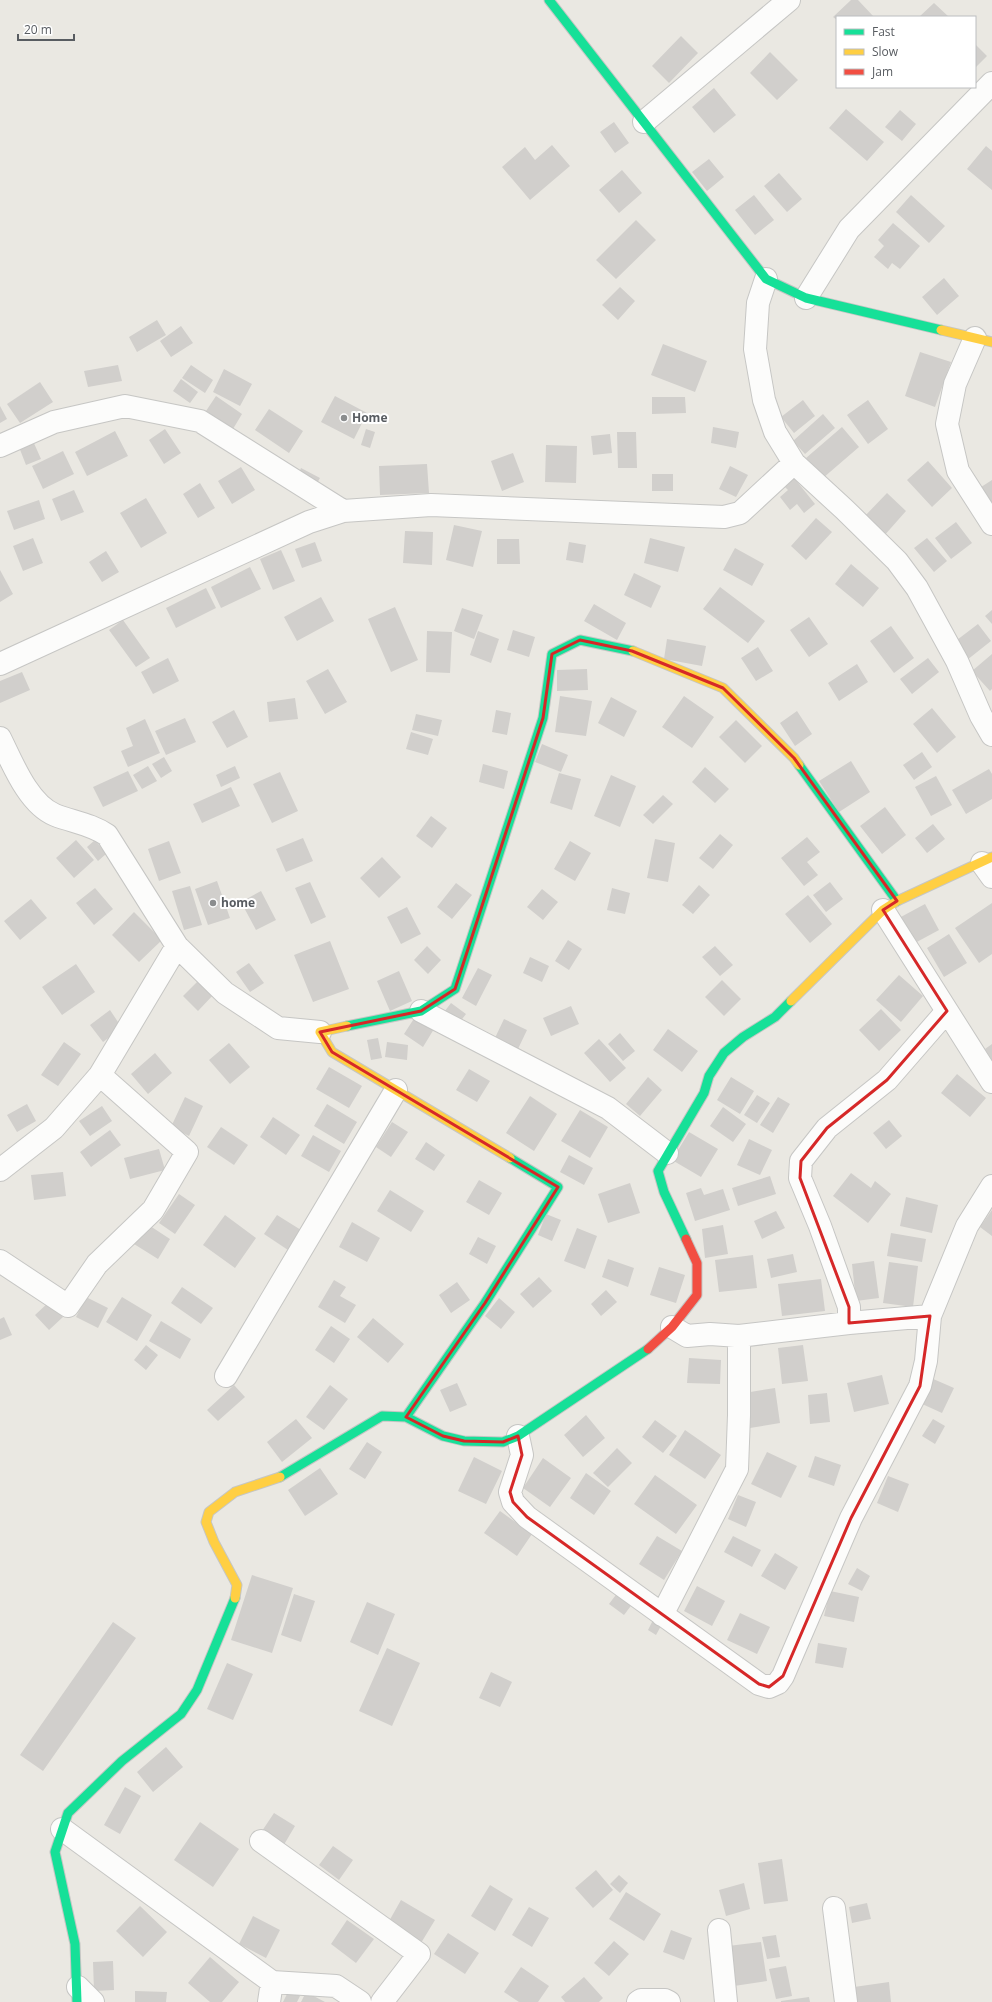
<svg xmlns="http://www.w3.org/2000/svg" width="992" height="2002" viewBox="0 0 992 2002" font-family="'Open Sans',sans-serif">
  <style>
    .building { fill: #d1cfcc }
    .lines { fill: none; stroke-linecap: round; stroke-linejoin: round }
    .street-casing { stroke: #c6c6c4; stroke-width: 24 }
    .fast-casing { stroke: #c5c6c4; stroke-width: 11 }
    .slow-casing { stroke: #c5c6c4; stroke-width: 11 }
    .jam-casing { stroke: #c5c6c4; stroke-width: 11 }
    .street { stroke: #fcfcfb; stroke-width: 22 }
    .fast { stroke: #16e098; stroke-width: 9 }
    .slow { stroke: #ffcf43; stroke-width: 9 }
    .jam { stroke: #f24e42; stroke-width: 9 }
    .marked { fill: none; stroke: #d62828; stroke-width: 3; stroke-linejoin: round }
    .poi-dot { fill: #8b8d8e; stroke: #fff; stroke-width: 1.5 }
    .labels { text-anchor: middle; stroke-width: 4; stroke-linejoin: round; paint-order: stroke }
    .poi-label { font-size: 12px; font-weight: bold; fill: #585c61; stroke: #fff; text-anchor: start }
  </style>
  <rect width="100%" height="100%" fill="#eae8e2"/>
  <!-- building -->
  <path class="building" d="M851,0H858L874,17H837V20L833,17Z
    M934,3L949,17H919Z
    M681,36L698,53L669,83L652,66Z
    M975,44L987,56L975,68Z
    M770,52L798,80L777,100L750,73Z
    M714,88L736,115L714,133L692,107Z
    M846,109L884,142L867,161L829,128Z
    M900,110L916,124L902,141L885,127Z
    M614,122L629,143L615,153L600,132Z
    M552,145L570,166L530,200L502,167L525,147L535,160Z
    M986,146L992,151V190L967,169Z
    M709,159L724,177L707,191L692,172Z
    M622,170L642,193L619,213L599,190Z
    M779,173L802,199L787,212L764,186Z
    M754,195L774,220L755,235L735,210Z
    M911,195L945,226L929,243L896,212Z
    M636,220L656,240L616,279L596,260Z
    M893,223L920,246L900,269L892,263L888,269L874,257L884,246L878,240Z
    M944,278L959,296L937,315L922,297Z
    M620,287L635,301L618,320L602,305Z
    M157,320L166,335L137,352L129,337Z
    M181,326L193,343L171,357L160,341Z
    M663,344L707,361L695,392L651,375Z
    M920,352L951,362L935,407L905,396Z
    M118,365L122,381L88,387L84,371Z
    M191,365L213,380L205,393L182,378Z
    M224,369L252,384L240,406L213,392Z
    M181,379L198,392L190,403L173,391Z
    M40,382L53,402L20,423L7,404Z
    M216,396L242,414L233,429L206,411Z
    M335,396L367,413L354,439L321,422Z
    M652,397H685L686,413L652,414Z
    M803,400L815,416L794,433L781,417Z
    M868,400L888,429L868,444L847,415Z
    M0,406L7,419L0,423Z
    M269,409L303,431L289,453L255,430Z
    M823,414L835,428L805,454L793,441Z
    M713,427L739,432L736,448L711,443Z
    M842,427L859,447L823,478L806,458Z
    M165,429L181,453L164,464L149,440Z
    M366,429L375,432L370,448L361,445Z
    M115,431L128,456L87,476L75,452Z
    M617,432H636L637,468H618Z
    M610,434L612,453L593,455L591,436Z
    M33,441L41,459L26,465L19,447Z
    M546,445L577,446L576,483L545,482Z
    M63,451L74,474L43,489L32,466Z
    M513,453L524,482L502,491L491,461Z
    M928,461L952,488L932,507L907,480Z
    M427,464L429,493L380,495L379,466Z
    M730,466L748,475L736,497L719,489Z
    M241,467L255,490L232,504L218,481Z
    M301,468L320,478L316,485L298,475Z
    M652,474H673V491H652Z
    M791,474L815,504L804,513L797,504L790,510L780,497L788,490L781,483Z
    M992,480V509L978,489Z
    M200,483L215,508L198,518L183,494Z
    M74,490L84,512L61,521L52,499Z
    M887,493L906,511L883,537L863,518Z
    M146,498L167,533L141,548L120,513Z
    M39,500L45,519L14,530L7,511Z
    M816,518L832,532L806,560L791,546Z
    M956,522L972,543L951,559L935,538Z
    M454,525L482,531L473,567L446,560Z
    M405,531L433,532L432,565L403,563Z
    M33,538L43,563L23,571L13,546Z
    M650,538L685,547L678,572L644,563Z
    M927,538L947,561L934,572L914,548Z
    M497,539H519L520,564H497Z
    M315,542L322,561L302,568L295,549Z
    M569,542L586,545L583,563L566,560Z
    M735,548L764,564L752,586L723,570Z
    M281,550L295,581L273,590L260,559Z
    M106,551L119,572L102,582L89,562Z
    M851,564L879,588L863,607L835,584Z
    M250,567L261,589L221,608L211,587Z
    M0,570L13,594L0,602Z
    M634,573L661,586L651,608L624,595Z
    M720,587L765,621L748,643L703,609Z
    M206,588L216,608L176,628L166,608Z
    M321,597L334,621L297,641L284,617Z
    M594,604L626,623L617,640L584,621Z
    M395,607L418,660L391,672L368,619Z
    M462,608L483,615L474,639L454,631Z
    M992,610V624L985,616Z
    M809,617L828,644L809,657L790,630Z
    M123,620L150,658L136,667L109,630Z
    M978,624L991,641L967,660L953,643Z
    M891,626L914,658L894,673L870,641Z
    M513,630L535,637L529,657L507,650Z
    M427,631L452,632L450,673L426,672Z
    M478,631L499,639L491,663L470,655Z
    M667,639L706,646L702,666L664,659Z
    M758,647L773,671L756,681L741,658Z
    M992,654V689L990,691L972,671Z
    M168,658L179,681L153,694L141,672Z
    M928,658L939,672L912,694L900,679Z
    M857,664L868,682L839,701L828,683Z
    M328,669L347,702L325,714L306,681Z
    M587,669L588,690L557,691V670Z
    M22,672L30,690L0,703V681Z
    M560,696L592,701L586,736L555,732Z
    M684,696L714,717L692,748L662,727Z
    M611,697L637,711L624,737L598,723Z
    M295,698L298,719L269,722L267,702Z
    M932,708L956,737L937,753L913,724Z
    M234,710L248,737L227,748L212,722Z
    M496,710L511,713L507,735L492,732Z
    M797,711L812,734L795,746L780,723Z
    M416,714L442,720L438,736L412,730Z
    M185,718L196,742L166,755L155,731Z
    M145,719L160,753L128,767L121,751L133,746L126,728Z
    M736,720L762,746L745,763L719,737Z
    M411,732L433,739L428,755L406,749Z
    M542,744L568,755L561,772L535,762Z
    M922,752L932,767L914,780L903,765Z
    M164,757L172,771L161,778L152,764Z
    M851,761L870,792L839,812L819,781Z
    M483,764L508,771L504,789L479,782Z
    M148,766L157,781L142,789L133,775Z
    M235,766L240,778L221,787L216,775Z
    M705,767L729,789L715,803L692,782Z
    M989,769L992,774V799L966,814L952,790Z
    M128,771L138,791L103,807L93,787Z
    M280,772L298,811L272,823L253,784Z
    M559,773L581,779L572,810L550,803Z
    M611,775L636,786L620,827L594,816Z
    M936,776L952,805L931,816L915,787Z
    M231,787L240,806L202,823L193,804Z
    M663,795L673,804L653,824L643,815Z
    M885,807L906,835L882,854L860,826Z
    M431,816L447,828L432,848L416,836Z
    M933,824L945,839L927,853L915,838Z
    M720,834L733,845L713,869L699,858Z
    M807,837L820,852L807,862L818,875L804,886L781,858Z
    M303,838L313,861L286,872L276,849Z
    M655,839L675,843L668,882L647,878Z
    M76,840L94,860L74,878L56,858Z
    M95,840L106,854L98,861L87,847Z
    M169,841L181,873L159,881L148,849Z
    M570,841L591,853L575,881L554,869Z
    M382,857L401,877L379,898L360,878Z
    M217,881L230,918L208,925L195,889Z
    M310,882L326,917L311,924L295,888Z
    M830,882L843,899L826,912L813,895Z
    M456,883L472,895L452,919L437,907Z
    M699,885L710,895L693,914L682,905Z
    M190,886L202,925L184,930L172,891Z
    M95,888L113,909L94,925L76,903Z
    M612,888L630,893L625,914L607,910Z
    M542,889L558,902L543,920L527,907Z
    M261,891L276,920L256,930L241,902Z
    M808,895L832,924L810,943L785,914Z
    M31,899L47,918L20,940L4,921Z
    M992,903V954L979,963L955,928Z
    M925,904L939,930L913,944L899,918Z
    M407,907L421,934L401,944L387,917Z
    M134,912L162,940L139,962L112,935Z
    M949,934L967,963L944,977L927,948Z
    M568,940L582,949L569,970L555,961Z
    M330,941L349,989L313,1002L294,955Z
    M427,946L441,960L428,974L414,960Z
    M715,946L733,965L720,976L702,957Z
    M530,957L549,966L542,982L523,973Z
    M249,963L264,983L250,992L236,972Z
    M76,964L95,992L62,1015L42,987Z
    M478,968L492,975L476,1006L462,998Z
    M399,971L412,1001L390,1011L377,981Z
    M899,975L923,996L901,1022L876,1000Z
    M200,979L215,993L198,1011L183,996Z
    M722,980L741,999L724,1016L705,997Z
    M451,1003L466,1014L456,1027L441,1016Z
    M571,1006L579,1024L551,1036L543,1018Z
    M881,1009L901,1030L879,1051L859,1030Z
    M110,1010L122,1028L103,1042L90,1025Z
    M415,1017L434,1029L423,1047L404,1034Z
    M504,1019L527,1030L517,1051L494,1040Z
    M668,1029L698,1051L682,1072L653,1050Z
    M620,1033L635,1051L623,1061L608,1044Z
    M378,1038L382,1058L371,1060L367,1040Z
    M599,1039L626,1068L610,1082L584,1053Z
    M64,1042L81,1054L58,1086L41,1075Z
    M387,1042L408,1045L407,1060L385,1057Z
    M229,1043L250,1067L230,1084L209,1060Z
    M992,1044V1060L985,1049Z
    M155,1053L172,1073L148,1094L131,1074Z
    M329,1067L362,1086L349,1108L316,1089Z
    M469,1069L490,1081L477,1102L456,1090Z
    M957,1074L986,1098L970,1117L941,1093Z
    M648,1077L662,1090L640,1116L626,1104Z
    M731,1077L754,1091L740,1114L717,1100Z
    M757,1095L770,1103L757,1123L744,1115Z
    M530,1096L557,1114L534,1151L506,1133Z
    M185,1097L203,1106L189,1136L171,1127Z
    M778,1097L790,1104L773,1133L760,1125Z
    M27,1104L36,1121L17,1132L7,1115Z
    M327,1104L357,1122L344,1144L314,1126Z
    M102,1106L112,1121L90,1136L79,1121Z
    M723,1107L746,1124L733,1142L710,1126Z
    M580,1110L608,1127L590,1158L561,1141Z
    M273,1117L300,1135L286,1155L260,1137Z
    M889,1120L902,1136L886,1149L873,1133Z
    M392,1122L408,1132L391,1157L376,1147Z
    M221,1127L248,1145L234,1165L207,1147Z
    M110,1130L121,1145L91,1167L80,1152Z
    M689,1132L718,1149L701,1177L672,1160Z
    M313,1135L341,1151L329,1172L301,1156Z
    M749,1139L772,1150L760,1175L737,1165Z
    M426,1142L445,1155L434,1171L415,1159Z
    M159,1149L165,1170L130,1179L124,1158Z
    M569,1155L593,1168L584,1185L560,1172Z
    M63,1172L66,1196L34,1200L31,1175Z
    M851,1173L871,1188L875,1181L891,1194L868,1223L833,1196Z
    M770,1176L776,1194L738,1206L732,1188Z
    M479,1180L502,1193L489,1215L466,1202Z
    M630,1183L640,1213L608,1223L598,1194Z
    M701,1188L704,1195L723,1189L730,1210L695,1221L686,1193Z
    M390,1190L424,1211L411,1232L377,1211Z
    M179,1194L195,1205L175,1234L159,1223Z
    M906,1197L938,1205L932,1233L900,1226Z
    M992,1210V1236L980,1227Z
    M776,1211L785,1228L762,1239L754,1221Z
    M546,1214L561,1220L552,1241L538,1235Z
    M225,1215L256,1238L235,1268L203,1245Z
    M277,1215L301,1230L288,1250L264,1234Z
    M352,1222L380,1238L367,1262L339,1247Z
    M147,1224L170,1239L158,1259L134,1244Z
    M723,1225L728,1254L705,1258L702,1229Z
    M577,1228L597,1236L585,1269L564,1261Z
    M891,1233L926,1239L922,1262L887,1256Z
    M478,1237L496,1246L487,1264L469,1254Z
    M793,1254L797,1272L771,1278L767,1259Z
    M753,1255L757,1288L719,1292L715,1260Z
    M608,1259L634,1268L628,1287L602,1277Z
    M874,1261L879,1298L856,1301L852,1264Z
    M889,1262L918,1266L913,1307L883,1303Z
    M659,1267L685,1275L676,1303L650,1295Z
    M539,1277L552,1291L533,1308L520,1294Z
    M821,1279L825,1311L782,1316L778,1284Z
    M334,1280L346,1287L340,1296L356,1305L345,1323L318,1307Z
    M457,1282L470,1300L451,1313L439,1295Z
    M182,1287L213,1308L201,1324L171,1303Z
    M606,1290L617,1302L601,1316L591,1304Z
    M86,1297L108,1308L98,1328L76,1317Z
    M122,1297L152,1315L137,1341L106,1322Z
    M499,1298L515,1312L501,1329L485,1316Z
    M49,1302L63,1317L49,1330L35,1315Z
    M4,1317L12,1335L0,1340V1319Z
    M373,1318L404,1344L388,1363L357,1337Z
    M161,1321L191,1339L180,1359L149,1341Z
    M331,1326L350,1339L334,1363L315,1350Z
    M146,1345L158,1355L146,1370L134,1360Z
    M803,1345L808,1381L782,1384L778,1348Z
    M689,1358L721,1360L720,1384L687,1383Z
    M882,1375L889,1404L854,1412L847,1383Z
    M931,1378L954,1388L942,1413L920,1403Z
    M457,1383L467,1405L450,1412L440,1390Z
    M234,1385L245,1397L218,1421L207,1410Z
    M330,1385L348,1399L324,1430L306,1417Z
    M775,1388L780,1423L750,1428L744,1393Z
    M827,1393L830,1422L810,1424L808,1395Z
    M586,1415L605,1438L583,1457L564,1435Z
    M296,1419L312,1438L282,1462L267,1442Z
    M933,1419L945,1426L935,1444L922,1436Z
    M655,1420L677,1436L663,1453L642,1437Z
    M685,1430L721,1455L705,1479L669,1455Z
    M367,1442L382,1452L365,1479L349,1469Z
    M617,1448L632,1463L608,1487L593,1473Z
    M767,1452L797,1466L781,1498L751,1484Z
    M815,1456L841,1465L834,1486L808,1477Z
    M474,1457L502,1471L486,1504L458,1491Z
    M543,1458L571,1478L550,1507L523,1488Z
    M320,1468L338,1494L305,1516L288,1490Z
    M586,1473L611,1491L594,1515L570,1498Z
    M655,1475L697,1505L676,1534L634,1504Z
    M888,1476L909,1484L898,1512L877,1503Z
    M738,1495L756,1502L746,1527L728,1519Z
    M500,1511L532,1534L517,1556L484,1533Z
    M657,1536L682,1551L664,1580L639,1564Z
    M733,1536L761,1550L752,1567L724,1552Z
    M775,1553L798,1567L785,1590L761,1576Z
    M857,1568L870,1576L862,1591L848,1584Z
    M252,1575L293,1588L272,1653L231,1640Z
    M697,1586L725,1601L712,1626L684,1611Z
    M830,1591L859,1597L854,1622L824,1616Z
    M618,1592L633,1603L624,1615L609,1604Z
    M294,1594L315,1601L301,1642L281,1635Z
    M367,1602L395,1614L378,1655L350,1642Z
    M740,1613L770,1627L757,1654L727,1640Z
    M653,1620L662,1624L656,1635L648,1630Z
    M113,1622L136,1638L43,1771L20,1755Z
    M818,1643L847,1648L843,1668L815,1663Z
    M387,1648L420,1663L392,1726L359,1711Z
    M227,1663L253,1674L233,1720L207,1709Z
    M491,1672L512,1682L500,1707L479,1698Z
    M166,1747L183,1767L153,1792L137,1772Z
    M125,1787L141,1796L120,1834L104,1825Z
    M274,1813L295,1826L282,1848L260,1834Z
    M200,1822L239,1849L213,1887L174,1860Z
    M333,1846L353,1860L339,1880L319,1865Z
    M782,1859L788,1901L764,1904L758,1863Z
    M596,1870L613,1890L593,1908L575,1888Z
    M619,1875L628,1883L620,1893L610,1884Z
    M744,1883L750,1909L726,1916L719,1890Z
    M490,1885L513,1899L495,1931L471,1916Z
    M626,1892L661,1914L644,1941L609,1919Z
    M401,1900L435,1920L421,1943L388,1923Z
    M867,1903L871,1919L852,1923L849,1907Z
    M140,1906L167,1932L143,1957L116,1931Z
    M529,1907L549,1918L532,1947L512,1935Z
    M253,1916L280,1930L266,1958L239,1944Z
    M347,1920L374,1939L356,1963L331,1944Z
    M671,1930L692,1938L684,1960L663,1952Z
    M448,1933L479,1953L465,1974L434,1954Z
    M776,1935L780,1957L767,1959L762,1937Z
    M614,1941L629,1954L609,1976L594,1963Z
    M761,1942L767,1981L734,1986L728,1946Z
    M210,1957L239,1982L222,2002H210L188,1983Z
    M113,1961L114,1990L94,1991L93,1962Z
    M786,1966L792,1996L776,1999L769,1969Z
    M521,1967L549,1986L538,2002H519L504,1992Z
    M584,1977L603,1998L599,2002H565L561,1997Z
    M889,1982L891,2002H850L847,1988Z
    M289,1990L300,1996L297,2002H283Z
    M135,1991L167,1992L166,2002H135Z
    M306,1992L325,2002H301Z
    M809,1997L810,2002H781V2001Z"/>
  <g class="lines">
    <!-- street casing -->
    <g class="street-casing">
      <path id="street" d="M644,122L789,0
        M766,279L758,303L755,349L764,400L775,432L794,463L844,509L897,561L917,588L957,661L981,716L992,735
        M806,298L849,229L992,83
        M975,338L955,384L947,424L958,471L992,524
        M0,446L54,422L125,406L200,421L343,511
        M0,664L309,522L343,511L431,505L724,517L740,513L794,463
        M0,738C12,762 28,804 55,815C73,822 91,824 107,835L177,946
        M982,863L992,877
        M883,910L992,1082
        M421,1011L608,1108L667,1153
        M0,1170L54,1128L100,1075L177,946L225,993L278,1028L320,1032
        M0,1261L68,1306L97,1264L153,1210L187,1152L100,1075
        M849,1323V1307L820,1226L800,1178L801,1161L827,1128L887,1080L947,1011
        M672,1327L687,1336L710,1334L739,1336L849,1323L930,1316
        M226,1376L396,1090
        M518,1436L522,1455L510,1492L513,1502L527,1517L759,1684L769,1687L778,1683L783,1676L851,1518L920,1386L926,1361L930,1316L967,1226L992,1186
        M662,1615L737,1469L739,1415V1336
        M62,1829L272,1982L336,1986L360,2002
        M261,1841L419,1954L382,2002
        M834,1908L846,2002
        M719,1930L726,2002
        M78,1987L93,2002
        M269,2002L272,1982
        M638,2002L641,2000H665L669,2002"/>
    </g>
    <!-- fast casing -->
    <g class="fast-casing">
      <path id="fast" d="M549,0L766,279L806,298L941,330
        M799,765L897,901
        M347,1026L421,1011L455,989L543,718L552,654L580,640L633,651
        M686,1239L664,1192L658,1171L704,1093L709,1076L724,1053L743,1037L775,1017L791,1001
        M406,1417L485,1303L558,1187L510,1158
        M280,1477L382,1416L406,1417L443,1436L464,1441L503,1442L518,1436L648,1349
        M77,2002L75,1944L55,1852L68,1813L122,1761L181,1714L197,1690L235,1598"/>
    </g>
    <!-- slow casing -->
    <g class="slow-casing">
      <path id="slow" d="M941,330L992,342
        M633,651L723,688L794,758L799,765
        M791,1001L883,910L897,901L992,857
        M347,1026L320,1032L332,1052L510,1158
        M235,1598L237,1585L214,1542L206,1522L209,1512L235,1492L280,1477"/>
    </g>
    <!-- jam casing -->
    <g class="jam-casing">
      <path id="jam" d="M648,1349L672,1327L697,1295V1263L686,1239"/>
    </g>
    <!-- street -->
    <use href="#street" class="street"/>
    <!-- fast -->
    <use href="#fast" class="fast"/>
    <!-- slow -->
    <use href="#slow" class="slow"/>
    <!-- jam -->
    <use href="#jam" class="jam"/>
  </g>
  <!-- marked area -->
  <path class="marked" d="M580,640L632,651L723,688L794,758L897,901L883,910L947,1011L887,1080L827,1128L801,1161L800,1178L849,1307V1323L930,1316L920,1386L851,1518L783,1676L769,1687L759,1684L527,1517L513,1502L510,1492L522,1455L518,1436L503,1442L464,1441L443,1436L406,1417L485,1303L558,1187L332,1052L320,1032L421,1011L455,989L543,718L552,654Z"/>
  <!-- markers -->
  <g class="poi-dot">
    <circle cx="344" cy="418" r="4"/>
    <circle cx="213" cy="903" r="4"/>
  </g>
  <g class="labels">
    <!-- poi labels -->
    <g class="poi-label">
      <text x="352" y="422">Home</text>
      <text x="221" y="907">home</text>
    </g>
  </g>
  <!-- legend -->
  <rect x="836" y="16" width="140" height="72" fill="#ffffff" stroke="#bcbec0"/>
  <rect x="844" y="29" width="20" height="6" fill="#16e098" stroke="#bcbec0"/>
  <text x="872" y="36" font-size="12" fill="#585c61">Fast</text>
  <rect x="844" y="49" width="20" height="6" fill="#ffcf43" stroke="#bcbec0"/>
  <text x="872" y="56" font-size="12" fill="#585c61">Slow</text>
  <rect x="844" y="69" width="20" height="6" fill="#f24e42" stroke="#bcbec0"/>
  <text x="872" y="76" font-size="12" fill="#585c61">Jam</text>
  <!-- scale -->
  <path d="M18 34v6h56v-6" fill="none" stroke="#585c61" stroke-width="2"/>
  <text x="24" y="34" font-size="12" fill="#585c61" stroke="#ffffff" stroke-width="3" paint-order="stroke">20 m</text>
</svg>
